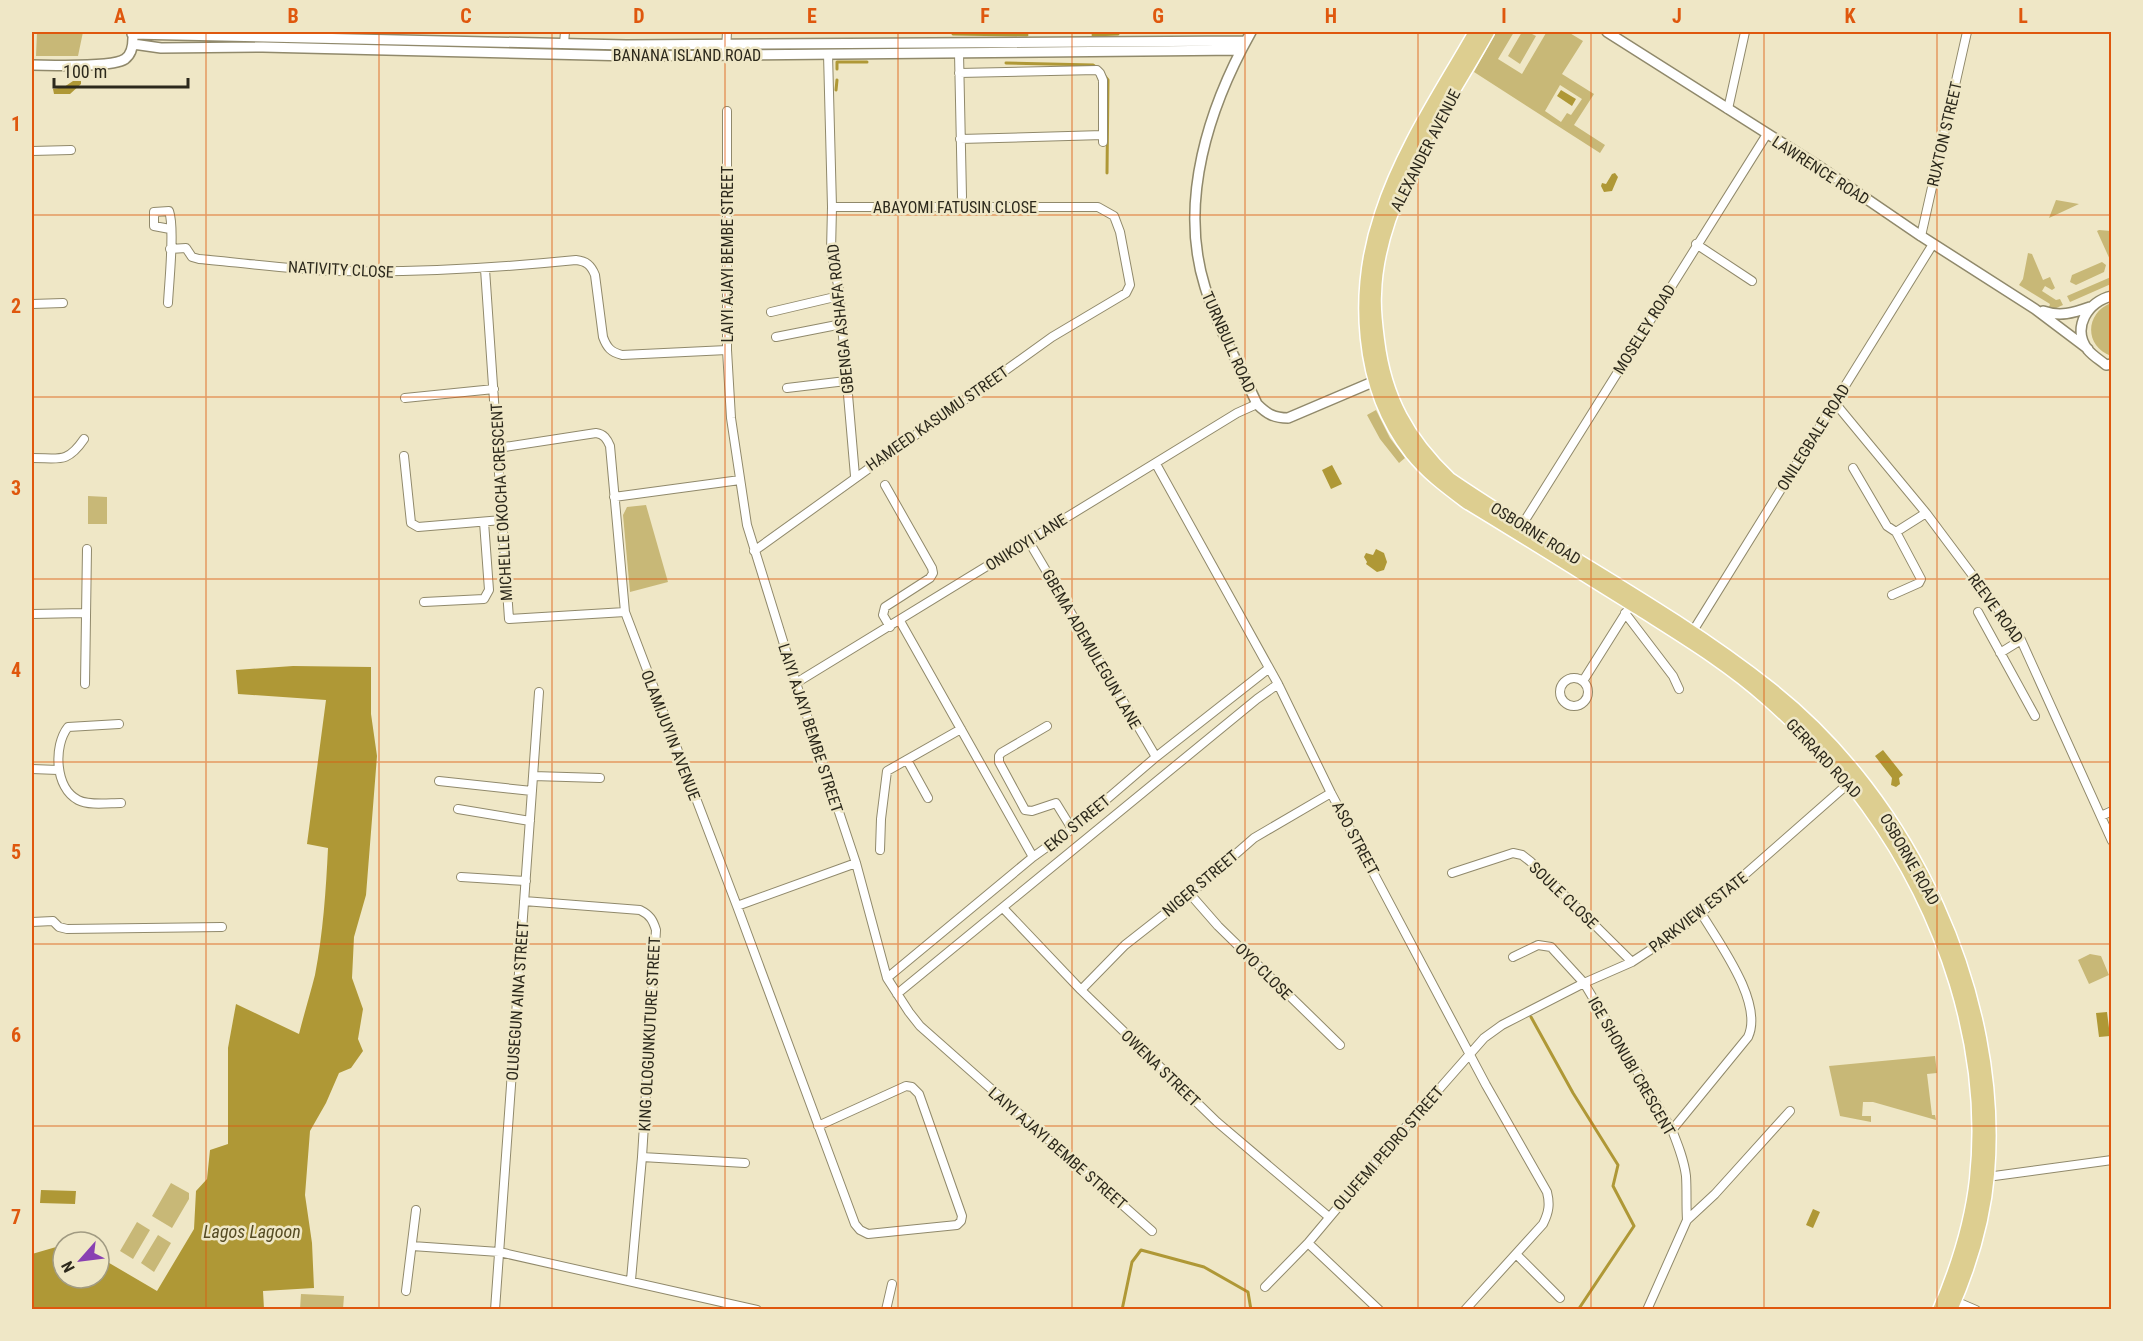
<svg xmlns="http://www.w3.org/2000/svg" width="2143" height="1341" viewBox="0 0 2143 1341" font-family="'Roboto Condensed',sans-serif">
  <style>
    .green { fill: #c8b877; fill-rule: evenodd }
    .water { fill: #af9836 }
    .lines { fill: none; stroke-linecap: round; stroke-linejoin: round }
    .stream { stroke: #af9836; stroke-width: 3 }
    .minor-casing { stroke: #90896b; stroke-width: 10 }
    .tertiary-casing { stroke: #90896b; stroke-width: 12 }
    .primary-casing { stroke: #fff; stroke-width: 15 }
    .minor { stroke: #fff; stroke-width: 8 }
    .tertiary { stroke: #fff; stroke-width: 9 }
    .primary { stroke: #ddce90; stroke-width: 12 }
    .grid { fill: none; stroke: #df570d; stroke-width: 1.5; stroke-opacity: 0.55 }
    .labels { text-anchor: middle; stroke-width: 5; stroke-linejoin: round; paint-order: stroke }
    .street-label { font-size: 16px; fill: #2c291c; stroke: #efe7c6 }
    .water-label { font-size: 18px; font-style: italic; fill: #554b23; stroke: #efe7c6 }
    .neatline { fill: none; stroke: #df570d; stroke-width: 2 }
    .grid-label { font-size: 20px; text-anchor: middle; font-weight: bold; fill: #df570d }
  </style>
  <rect width="100%" height="100%" fill="#efe7c6"/>
  <!-- green -->
  <path class="green" d="M37,32H83L78,56H36Z
    M1496,32H1514L1498,59L1522,74L1546,33L1544,32H1568L1583,41L1562,74L1594,94L1574,125L1605,145L1600,153L1474,72ZM1560,85L1582,99L1571,115L1567,113L1561,122L1545,111Z
    M1522,32H1528L1536,36L1520,64L1508,56Z
    M2056,200L2079,204L2049,218Z
    M2099,230L2111,231V262L2097,231Z
    M2028,253L2032,254L2043,280L2050,277L2055,288L2052,290L2045,286L2042,291L2056,300L2060,299L2063,305L2054,309L2049,307L2050,304L2019,285L2023,279Z
    M2102,262L2106,265L2104,272L2076,285L2070,282L2072,275Z
    M2111,277V284L2070,302L2067,296Z
    M2111,303V356C2084,346 2085,313 2111,303Z
    M1376,410L1390,438L1405,458L1399,463L1380,439L1367,415Z
    M88,496L107,497V524H88Z
    M646,505L668,582L630,592L623,515L627,507Z
    M2090,954L2101,956L2109,975L2089,984L2078,960Z
    M1935,1056L1937,1073L1927,1074L1932,1115H1935L1936,1120L1873,1102H1863L1862,1116H1871V1122L1840,1116L1829,1066Z
    M171,1183L189,1193V1199L172,1228L152,1216Z
    M137,1222L150,1230L133,1259L120,1251Z
    M158,1235L171,1243L154,1272L141,1263Z
    M301,1294L344,1296L343,1309H300Z"/>
  <!-- water -->
  <path class="water" d="M73,81H81V84L70,94H54L53,89L64,87Z
    M1561,90L1576,99L1572,106L1557,96Z
    M1615,173L1618,177L1612,191L1604,192L1601,186L1602,183L1606,184L1612,174Z
    M1332,465L1342,484L1331,489L1322,470Z
    M1376,549L1384,553L1387,562L1384,570L1377,572L1366,564L1367,562L1364,557L1366,553L1373,555Z
    M293,666L371,667V714L377,756L366,895L354,937L352,978L363,1009L358,1039L363,1051L351,1068L339,1073L326,1103L310,1131L305,1195L312,1243L314,1288L263,1291L264,1309H32V1254L63,1245V1278H99V1257L157,1291L194,1229L196,1191L207,1179L210,1150L228,1144V1048L236,1004L299,1034C304,1014 310,995 315,975C323,934 326,890 328,848L307,844L326,700L238,694L236,670Z
    M1883,750L1903,775L1899,778L1900,784L1896,787L1891,785L1892,778L1875,756Z
    M2107,1012L2110,1036L2099,1037L2096,1013Z
    M41,1190L76,1191L75,1204L40,1203Z
    M1813,1209L1820,1212L1813,1228L1806,1225Z"/>
  <g class="lines">
    <!-- stream -->
    <path class="stream" d="M953,32V34L1027,35
      M1093,35L1118,34
      M1006,63L1093,65L1097,68
      M837,69V62H867
      M1104,75L1108,80L1107,173
      M836,90L837,80
      M1531,1017L1573,1093L1618,1165L1613,1186L1634,1226L1578,1310
      M1122,1310L1132,1262L1141,1250L1204,1267L1248,1292L1251,1310"/>
    <!-- minor casing -->
    <g class="minor-casing">
      <path id="minor" d="M564,43L565,32
        M726,50L727,32
        M959,53L962,197
        M828,54L832,207L831,251L839,290L855,476
        M959,73L1097,70L1100,73L1103,80V142
        M1728,109L1745,32
        M727,111V350L731,418L747,525L796,683L856,863L887,978L909,1012L920,1026L1152,1231
        M960,139L1103,135
        M32,151L71,150
        M1921,236L1967,32
        M1696,244L1752,281
        M170,249L186,248L192,257L199,259C244,263 290,269 335,271C416,273 496,268 576,260C586,261 591,265 595,275L603,337C607,348 611,352 622,355L727,350
        M485,269L509,619L625,612
        M168,303C169,282 175,228 169,211L154,212V226L170,229
        M32,304L63,303
        M771,312L839,296
        M776,337L842,324
        M787,388L846,381
        M405,398L494,389
        M1835,403L1926,513L2021,640L2112,841
        M498,448L596,433C604,434 607,439 610,446L625,612L737,906L855,1224L860,1230L868,1234L957,1225L961,1221L962,1216L919,1094L912,1087L906,1086L818,1126
        M404,456L411,523L418,527L502,520
        M32,458C59,458 67,464 84,439
        M1156,464L1278,684L1331,793L1486,1085L1547,1192C1550,1204 1549,1212 1543,1224L1465,1310
        M1853,468L1887,526L1896,532
        M885,485L932,568L933,573L930,578L885,607L883,615L890,627
        M614,497L740,480
        M1522,525L1767,134
        M1028,540L1156,757
        M754,551L1052,337L1126,293L1130,285L1120,232L1114,216L1098,207H832
        M1892,595L1919,583L1921,579L1896,532L1926,513
        M424,602L484,599L489,590L484,522
        M1978,612L2035,716
        M1625,613L1673,676L1679,689
        M32,614L85,613
        M900,621L1033,857
        M1693,631L1933,244
        M2000,653L2021,640
        M1560 692a14 14 0 1 1 28 0a14 14 0 1 1-28 0Z
        M1583,681L1627,611
        M796,683L1237,413L1257,404
        M85,684L87,549
        M119,724L68,727C53,746 55,788 78,800C89,806 109,803 121,803
        M1047,726L1001,753L999,756V762L1025,810L1032,811L1056,803L1072,829
        M907,760L928,798
        M32,769L58,770
        M533,776L600,778
        M439,781L532,791
        M458,809L530,821
        M2101,816L2112,811
        M880,850L881,819L887,771L961,729
        M1452,873L1513,853L1522,855L1531,862L1632,962
        M461,877L526,881
        M1190,894L1218,926L1340,1045
        M524,901L640,910C650,915 653,920 656,930L642,1157L631,1280
        M737,906L856,863
        M1003,908L1081,990L1217,1122L1329,1217
        M32,922L53,921L59,927L67,929L222,927
        M1513,957L1538,945L1551,947L1584,983L1672,1130C1678,1145 1684,1160 1686,1176C1687,1191 1686,1205 1687,1220
        M887,978L1033,857L1072,829L1156,757L1268,669
        M1081,990L1125,945L1190,894L1254,838L1331,793
        M897,994L1257,699L1278,684
        M1672,1130L1748,1037C1764,1003 1719,943 1701,913
        M642,1157L745,1163
        M1987,1177L2112,1160
        M1308,1243L1379,1310
        M412,1246L499,1252L757,1310
        M1516,1254L1560,1298
        M1265,1287L1308,1243L1397,1137L1484,1038L1502,1025L1584,983L1632,962L1667,939L1701,913L1849,783
        M406,1291L416,1210
        M1955,1301L1976,1310
        M495,1310L539,692
        M886,1310L892,1284
        M1647,1310L1687,1220L1715,1194L1790,1111"/>
    </g>
    <!-- tertiary casing -->
    <g class="tertiary-casing">
      <path id="tertiary" d="M1251,32C1209,107 1178,201 1205,287C1217,327 1240,366 1257,404C1267,414 1274,418 1288,418L1375,381
        M1607,32L1817,165L1921,236L2035,309L2088,349
        M132,34L626,45L1245,41
        M133,44L161,48L263,47L632,56L1241,50
        M32,65C50,65 112,68 125,59C132,54 133,46 133,38
        M2112,296C2088,301 2071,328 2088,350C2093,356 2100,360 2106,365L2112,364
        M2043,311C2060,317 2073,313 2090,307"/>
    </g>
    <!-- primary casing -->
    <g class="primary-casing">
      <path id="primary" d="M1475,32C1442,90 1402,149 1381,214C1355,291 1359,387 1411,453C1427,473 1446,487 1466,502C1524,537 1581,573 1639,609C1683,637 1728,664 1767,699C1803,731 1839,767 1867,806C1944,912 1990,1048 1976,1179C1971,1225 1957,1268 1939,1310
        M1488,32C1445,109 1377,203 1375,294C1374,309 1376,325 1378,340C1385,398 1408,439 1450,479C1555,551 1670,609 1771,689C1911,799 2003,996 1988,1174C1984,1221 1970,1267 1951,1310"/>
    </g>
    <!-- minor -->
    <use href="#minor" class="minor"/>
    <!-- tertiary -->
    <use href="#tertiary" class="tertiary"/>
    <!-- primary -->
    <use href="#primary" class="primary"/>
  </g>
  <!-- grid -->
  <path class="grid" d="M206,32V1310M379,32V1310M552,32V1310M725,32V1310M898,32V1310M1072,32V1310M1245,32V1310M1418,32V1310M1591,32V1310M1764,32V1310M1937,32V1310M32,215H2112M32,397H2112M32,579H2112M32,762H2112M32,944H2112M32,1126H2112"/>
  <g class="labels">
    <!-- street labels -->
    <g class="street-label">
      <text x="687" y="61">BANANA ISLAND ROAD</text>
      <text transform="translate(1944 134) rotate(-77)" y="6">RUXTON STREET</text>
      <text transform="translate(1425 150) rotate(-63)" y="6">ALEXANDER AVENUE</text>
      <text transform="translate(1821 170) rotate(33)" y="6">LAWRENCE ROAD</text>
      <text x="955" y="213">ABAYOMI FATUSIN CLOSE</text>
      <text transform="translate(727 254) rotate(-90)" y="6">LAIYI AJAYI BEMBE STREET</text>
      <text transform="translate(341 269) rotate(3)" y="6">NATIVITY CLOSE</text>
      <text transform="translate(840 319) rotate(-96)" y="6">GBENGA ASHAFA ROAD</text>
      <text transform="translate(1644 329) rotate(-58)" y="6">MOSELEY ROAD</text>
      <text transform="translate(1229 342) rotate(66)" y="6">TURNBULL ROAD</text>
      <text transform="translate(937 418) rotate(-35)" y="6">HAMEED KASUMU STREET</text>
      <text transform="translate(1813 437) rotate(-58)" y="6">ONILEGBALE ROAD</text>
      <text transform="translate(501 502) rotate(-93)" y="6">MICHELLE OKOCHA CRESCENT</text>
      <text transform="translate(1536 533) rotate(32)" y="6">OSBORNE ROAD</text>
      <text transform="translate(1026 542) rotate(-32)" y="6">ONIKOYI LANE</text>
      <text transform="translate(1996 608) rotate(54)" y="6">REEVE ROAD</text>
      <text transform="translate(1092 649) rotate(60)" y="6">GBEMA ADEMULEGUN LANE</text>
      <text transform="translate(811 728) rotate(72)" y="6">LAIYI AJAYI BEMBE STREET</text>
      <text transform="translate(671 735) rotate(69)" y="6">OLAMIJUYIN AVENUE</text>
      <text transform="translate(1824 758) rotate(47)" y="6">GERRARD ROAD</text>
      <text transform="translate(1077 823) rotate(-39)" y="6">EKO STREET</text>
      <text transform="translate(1356 838) rotate(62)" y="6">ASO STREET</text>
      <text transform="translate(1910 859) rotate(60)" y="6">OSBORNE ROAD</text>
      <text transform="translate(1200 883) rotate(-40)" y="6">NIGER STREET</text>
      <text transform="translate(1564 895) rotate(44)" y="6">SOULE CLOSE</text>
      <text transform="translate(1698 912) rotate(-38)" y="6">PARKVIEW ESTATE</text>
      <text transform="translate(1264 971) rotate(45)" y="6">OYO CLOSE</text>
      <text transform="translate(517 1001) rotate(-86)" y="6">OLUSEGUN AINA STREET</text>
      <text transform="translate(649 1034) rotate(-87)" y="6">KING OLOGUNKUTURE STREET</text>
      <text transform="translate(1632 1066) rotate(60)" y="6">IGE SHONUBI CRESCENT</text>
      <text transform="translate(1161 1068) rotate(44)" y="6">OWENA STREET</text>
      <text transform="translate(1058 1148) rotate(41)" y="6">LAIYI AJAYI BEMBE STREET</text>
      <text transform="translate(1388 1148) rotate(-49)" y="6">OLUFEMI PEDRO STREET</text>
    </g>
    <!-- water labels -->
    <g class="water-label">
      <text x="252" y="1238">Lagos Lagoon</text>
    </g>
  </g>
  <!-- border -->
  <rect width="2143" height="1341" fill="none" stroke="#efe7c6" stroke-width="66"/>
  <!-- north arrow -->
  <g transform="translate(81 1260) rotate(242)"><circle r="28" fill="#efe7c6" stroke="#a19b82" stroke-width="1.5"/>
  <path d="M0-4.5L10 22L0 15L-10 22Z" fill="#8940b2"/>
  <text y="-9" font-size="16" font-weight="bold" text-anchor="middle" fill="#2c291c">N</text>
  </g>
  <!-- scale -->
  <path d="M54 78v9h134v-9" fill="none" stroke="#2c291c" stroke-width="3"/>
  <text x="63" y="78" font-size="18" fill="#2c291c" stroke="#efe7c6" stroke-width="4.5" paint-order="stroke">100 m</text>
  <rect x="33" y="33" width="2077" height="1275" class="neatline"/>
  <g class="grid-label">
    <text x="120" y="23">A</text>
    <text x="293" y="23">B</text>
    <text x="466" y="23">C</text>
    <text x="639" y="23">D</text>
    <text x="812" y="23">E</text>
    <text x="985" y="23">F</text>
    <text x="1158" y="23">G</text>
    <text x="1331" y="23">H</text>
    <text x="1504" y="23">I</text>
    <text x="1677" y="23">J</text>
    <text x="1850" y="23">K</text>
    <text x="2023" y="23">L</text>
    <text x="16" y="131">1</text>
    <text x="16" y="313">2</text>
    <text x="16" y="495">3</text>
    <text x="16" y="677">4</text>
    <text x="16" y="859">5</text>
    <text x="16" y="1042">6</text>
    <text x="16" y="1224">7</text>
  </g>
</svg>
